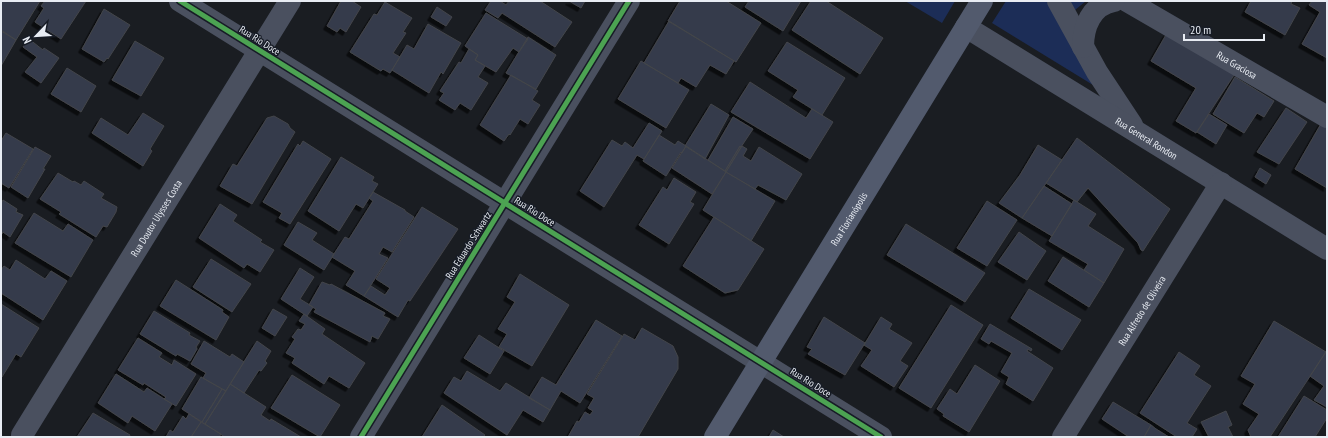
<svg xmlns="http://www.w3.org/2000/svg" width="1328" height="438" viewBox="0 0 1328 438" font-family="'PT Sans Narrow',sans-serif">
  <style>
    .green { fill: #1c2d57 }
    .building { fill: #353b4b; stroke: #43454a; filter: url(#shadow) }
    .lines { fill: none; stroke-linecap: round; stroke-linejoin: round }
    .minor { stroke: #4a505f; stroke-width: 22 }
    .major { stroke: #525a6d; stroke-width: 22 }
    .cycleway-casing { stroke: #171c26; stroke-width: 8 }
    .cycleway { stroke: #4ca352; stroke-width: 5 }
    .labels { text-anchor: middle; stroke-width: 3; stroke-linejoin: round; paint-order: stroke }
    .street-label { font-size: 10px; fill: #e8ecf3; stroke: #171c26 }
  </style>
  <defs>
    <filter id="shadow"><feDropShadow dx="-3.5" dy="3.5" stdDeviation="0" flood-color="#0009"/></filter>
  </defs>
  <rect width="100%" height="100%" fill="#1a1d22"/>
  <!-- green -->
  <path class="green" d="M905,1H955L942,23Z
    M1006,1H1047L1093,85L992,23Z
    M1070,1H1086L1075,10Z"/>
  <!-- building -->
  <path class="building" d="M1,1H40L16,40L1,30Z
    M45,1H86L61,39L35,22L44,8L41,6Z
    M341,1H352L361,7L346,32L340,28L337,32L327,26Z
    M491,1H500L506,5L509,1H540L572,22L555,47L502,13L498,18L485,10Z
    M569,1H585L581,8Z
    M680,1H726L761,23L736,62L668,21Z
    M749,1H801L783,31L745,7Z
    M811,1H826L883,38L860,74L792,30Z
    M1251,1H1292L1291,4L1300,8L1285,35L1245,12Z
    M1312,1H1327V58L1302,44L1320,12L1309,5Z
    M385,2L412,18L403,32L406,33L393,53L400,57L390,73L383,69L381,71L350,52L374,14L377,15Z
    M437,7L452,17L446,26L431,17Z
    M104,9L130,25L108,59L107,58L104,62L82,49Z
    M486,13L528,39L519,52L513,48L496,72L475,60L478,55L465,46Z
    M669,21L734,61L726,74L710,65L696,87L681,78L678,83L644,63Z
    M428,24L461,43L443,74L441,72L429,93L392,70L407,45L414,49Z
    M1,31L16,40L1,66Z
    M1167,33L1236,72L1196,133L1176,121L1196,88L1151,61Z
    M528,37L556,55L536,89L506,73Z
    M29,39L43,50L44,48L59,58L41,83L25,72L37,57L23,47Z
    M135,41L164,58L141,96L112,80Z
    M787,42L845,78L822,115L793,97L798,90L768,71Z
    M469,49L478,55L475,60L485,66L478,77L488,83L471,110L460,103L455,110L439,100L444,93L440,91L459,62L461,63Z
    M641,61L689,90L666,128L618,99Z
    M67,68L96,86L81,112L51,94Z
    M511,75L538,91L532,100L540,105L528,124L520,119L510,135L509,134L504,141L480,125Z
    M1235,77L1274,101L1264,117L1257,113L1244,133L1213,114Z
    M750,82L806,118L812,109L833,122L810,159L731,112Z
    M711,104L729,115L705,159L685,146Z
    M1286,108L1307,122L1279,164L1257,152Z
    M143,113L164,126L150,149L152,151L143,166L92,133L101,118L128,135Z
    M1209,114L1227,125L1216,144L1197,132Z
    M274,116L288,124L290,128L295,132L252,204L220,186L233,164L237,166L267,118Z
    M733,117L753,129L741,147L740,146L725,171L708,160Z
    M1322,122L1327,125V188L1295,169Z
    M649,123L662,131L644,159L637,155L604,207L580,191L612,140L622,146L625,142L633,148Z
    M6,133L33,149L9,188L1,183V141Z
    M659,135L675,145L678,141L686,146L682,153L681,152L666,176L643,161Z
    M1077,138L1170,209L1143,251L1141,250L1138,243L1088,188L1077,202L1046,183Z
    M303,141L331,159L290,224L279,218L282,213L263,202L298,144L300,146Z
    M1038,145L1062,160L1022,218L999,203L1020,175Z
    M686,146L726,172L712,194L672,168Z
    M740,146L741,147L726,172L725,171Z
    M742,146L747,149L743,156L751,161L759,147L802,174L786,200L758,185L755,189L726,172Z
    M35,147L51,156L43,169H45L28,198L11,187Z
    M341,157L374,177L372,181L378,184L363,208L356,204L339,231L308,211Z
    M1260,168L1271,175L1266,184L1255,177Z
    M726,172L775,201L751,241L703,210Z
    M58,173L73,182L74,181L81,185L84,181L104,194L101,198L117,207L116,212L107,227L103,226L96,237L59,214L61,212L40,199Z
    M674,178L696,192L690,202L694,204L669,244L639,225L663,187L667,190Z
    M1044,186L1072,204L1052,236L1022,218Z
    M373,192L405,210V211L414,217L392,252L383,247L379,254L388,258L364,296L346,285L355,271L332,257L345,237L349,239L373,201L369,198Z
    M3,200L17,209L16,212L23,215L10,237L3,232L1,235V204Z
    M1074,200L1096,214L1088,226L1124,249L1104,283L1084,270L1088,264L1049,241Z
    M987,201L1017,220L987,266L957,248Z
    M220,204L237,215L233,221L262,240L260,242L274,250L260,272L247,264L244,268L199,238Z
    M422,207L458,229L410,301L408,300L398,317L364,296L371,286L385,295L390,288L376,279Z
    M34,213L63,231L68,224L93,240L71,277L15,243Z
    M714,217L764,249L738,290L725,293L683,266Z
    M298,222L317,233L312,240L334,254L324,270L284,245Z
    M906,224L985,273L965,302L887,255Z
    M1019,232L1046,251L1027,280L998,262Z
    M1063,257L1104,283L1089,307L1048,281Z
    M211,259L251,284L232,312L193,287Z
    M16,260L45,279L51,271L67,281L43,320L1,293V270L4,266L10,270Z
    M300,268L314,277L300,299L313,307L307,316L281,299Z
    M520,274L569,305L532,366L499,347L507,334L498,329L515,302L507,297Z
    M176,280L223,310L222,312L229,317L216,340L160,306Z
    M322,282L330,285L331,284L385,313L383,316L390,319L378,339L372,336L370,342L314,312L316,309L309,305Z
    M1029,289L1081,320L1062,350L1011,318Z
    M1,304L39,328L21,357L16,354L2,377Z
    M951,305L983,325L931,408L899,388Z
    M273,309L287,317L275,336L262,328Z
    M154,311L190,333L189,335L200,341L196,347L197,349L190,361L177,354L176,356L140,334Z
    M304,314L325,329L322,334L365,363L349,388L329,376L324,384L292,363L295,358L286,353L295,339L292,337L298,329L301,330L305,324L299,321Z
    M824,317L865,343L845,375L808,354L812,349L807,347Z
    M881,317L892,324L889,329L912,343L900,361L908,366L894,387L861,366L872,350L864,345Z
    M596,320L622,336L580,403L561,391L550,410L529,398L542,377L556,385Z
    M1274,321L1326,352L1270,437H1251L1248,430L1259,414L1243,404L1255,384L1241,376Z
    M990,324L1032,349L1031,351L1028,349L1027,351L1053,368L1033,401L1006,384L1009,377L1001,372L1012,353L991,341L989,344L981,339Z
    M642,328L673,346L678,357V369L638,437H568L577,421L579,422L585,412L590,415L593,411L588,408L594,398L587,394L624,334L635,340Z
    M479,335L504,351L490,374L464,358Z
    M138,338L162,353L159,357L172,365L174,360L196,374L176,406L164,399L166,397L144,383L143,385L118,370Z
    M204,341L230,357L232,354L244,362L226,391L203,378L206,373L191,364Z
    M257,341L271,351L265,361L267,363L261,371L259,370L244,393L230,384Z
    M1327,350V407L1314,400L1324,386L1310,376Z
    M1179,352L1200,366L1194,375L1211,386L1187,423L1197,429L1192,437H1177L1140,413Z
    M975,365L1000,381L969,432L943,416L944,414L937,409L950,389L957,394Z
    M467,371L500,391L506,383L550,410L543,422L523,410L507,435L444,393L454,377L461,381Z
    M116,374L144,392L147,388L172,404L155,431L132,416L128,423L98,403Z
    M292,375L340,405L320,437L271,408Z
    M201,377L222,389L202,422L182,409Z
    M230,384L266,407L261,415L270,421L271,419L301,437H225L205,424Z
    M222,389L226,391L205,424L202,422Z
    M1304,396L1327,410V418L1315,437H1278Z
    M1113,402L1151,425L1144,437H1129L1102,419Z
    M442,405L485,435L483,437H422Z
    M1226,411L1232,425L1228,427L1233,437H1209L1201,422Z
    M93,413L130,435L129,437H77Z
    M189,414L201,422L191,437H166L170,430L173,432L183,416L186,419Z
    M201,422L221,434L219,437H191Z
    M1151,425L1156,429L1169,437H1144Z
    M773,430L784,437H769Z"/>
  <g class="lines">
    <!-- minor -->
    <g class="minor">
      <path d="M180,1L881,437"/>
      <path d="M1058,1L1097,72L1132,125"/>
      <path id="s1" d="M1127,1L1327,117"/>
      <path id="s2" d="M966,27L1327,249"/>
      <path d="M1083,47C1083,27 1091,5 1114,1"/>
      <path id="s3" d="M22,435L290,1"/>
      <path d="M361,437L629,1"/>
      <path id="s4" d="M1063,437L1221,183"/>
    </g>
    <!-- major -->
    <path class="major" id="s5" d="M715,437L982,1"/>
    <!-- cycleway casing -->
    <g class="cycleway-casing">
      <path id="cycleway" d="M180,1L881,437
        M361,437L629,1"/>
    </g>
    <!-- cycleway -->
    <use href="#cycleway" class="cycleway"/>
  </g>
  <g class="labels">
    <!-- street labels -->
    <g class="street-label">
      <text transform="translate(260 40) rotate(32)" y="4">Rua Rio Doce</text>
      <text dy="4" stroke="none"><textPath href="#s1" startOffset="127">Rua Graciosa</textPath></text>
      <text dy="4" stroke="none"><textPath href="#s2" startOffset="212">Rua General Rondon</textPath></text>
      <text transform="translate(535 211) rotate(32)" y="4">Rua Rio Doce</text>
      <text dy="4" stroke="none"><textPath href="#s3" startOffset="255">Rua Doutor Ulysses Costa</textPath></text>
      <text dy="4" stroke="none"><textPath href="#s5" startOffset="256">Rua Florianópolis</textPath></text>
      <text transform="translate(468 245) rotate(-58)" y="4">Rua Eduardo Schwartz</text>
      <text dy="4" stroke="none"><textPath href="#s4" startOffset="149">Rua Alfredo de Oliveira</textPath></text>
      <text transform="translate(811 382) rotate(32)" y="4">Rua Rio Doce</text>
    </g>
  </g>
  <!-- border -->
  <rect width="1328" height="438" fill="none" stroke="#e8ecf3" stroke-width="4"/>
  <!-- north arrow -->
  <g transform="translate(36 36) rotate(245)" stroke="#171c26" stroke-width="3" paint-order="stroke">
  <path d="M0-3L7 15L0 10L-7 15Z" fill="#e8ecf3"/>
  <text y="-6" font-size="11" font-weight="bold" text-anchor="middle" fill="#e8ecf3">N</text>
  </g>
  <!-- scale -->
  <path d="M1184 34v6h80v-6" fill="none" stroke="#e8ecf3" stroke-width="2"/>
  <text x="1190" y="34" font-size="12" fill="#e8ecf3" stroke="#171c26" stroke-width="3" paint-order="stroke">20 m</text>
</svg>
